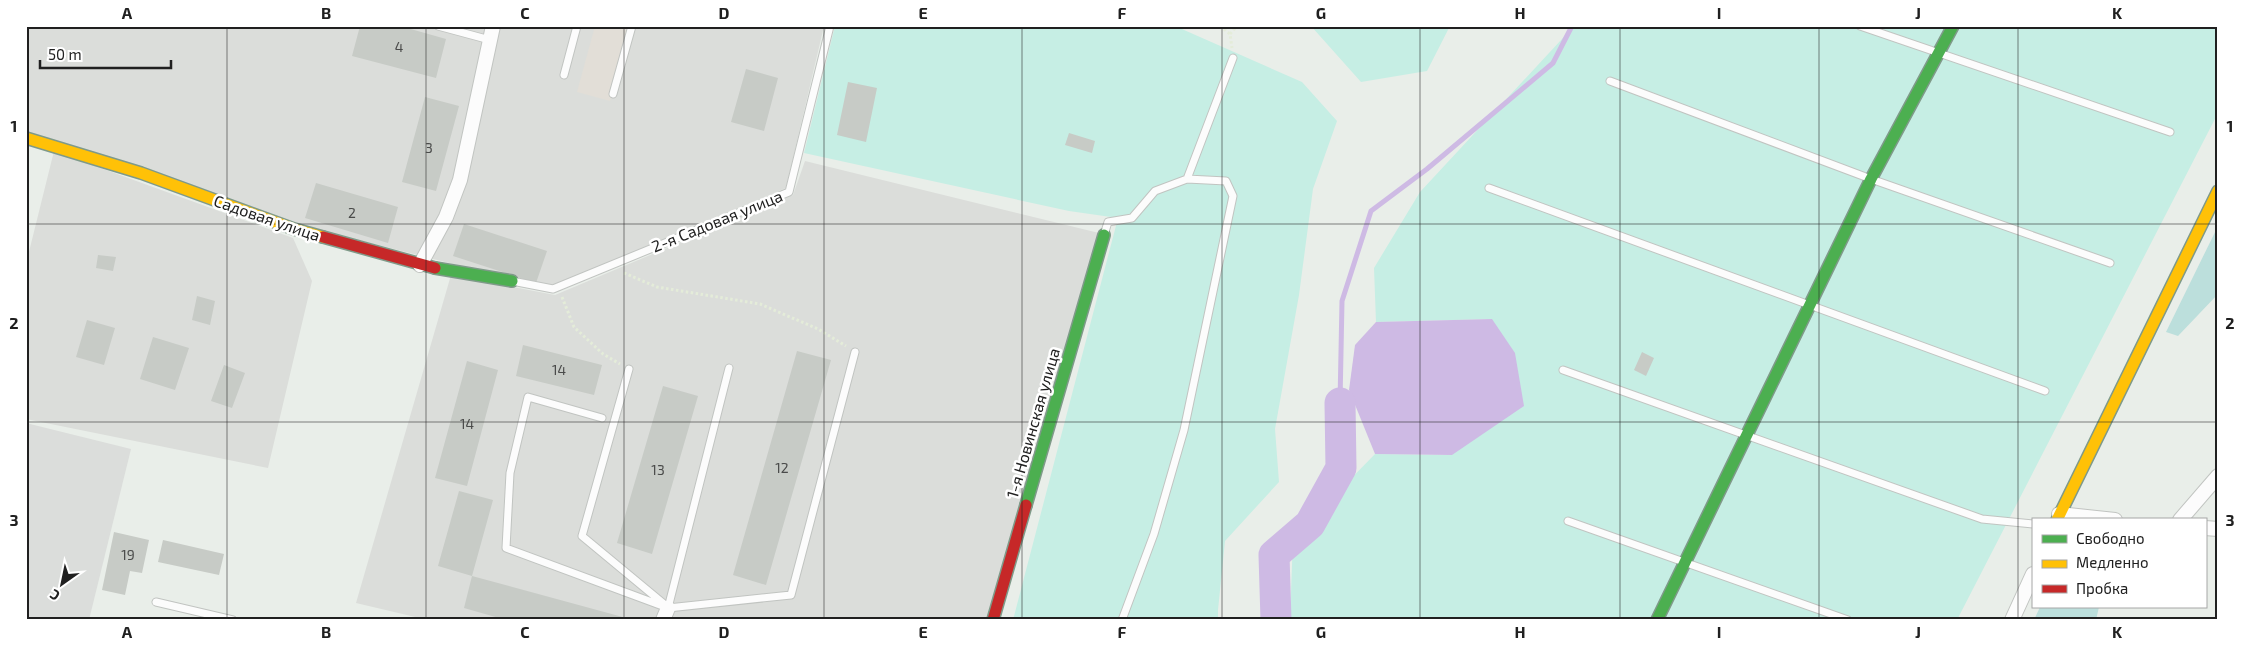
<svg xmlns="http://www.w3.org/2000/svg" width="2244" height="646" viewBox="0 0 2244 646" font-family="'Exo 2',sans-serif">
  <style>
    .residential { fill: #dbddda }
    .industrial { fill: #e2ded7 }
    .grass { fill: #c6eee4 }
    .forest { fill: #bcdfdc }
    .parking { fill: #dbdddb }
    .water { fill: #cebae4 }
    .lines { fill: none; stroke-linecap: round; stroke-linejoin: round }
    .stream { stroke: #cebae4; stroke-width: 5 }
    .river { stroke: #cebae4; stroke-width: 31 }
    .building { fill: #c7cbc6 }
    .lane-casing { stroke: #c1c4c1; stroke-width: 9 }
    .street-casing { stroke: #c1c4c1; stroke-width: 16 }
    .fast-casing { stroke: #7f9a89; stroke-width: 14 }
    .slow-casing { stroke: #7f9a89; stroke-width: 14 }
    .jam-casing { stroke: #7f9a89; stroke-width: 14 }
    .path { stroke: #e4ecd9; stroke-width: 3; stroke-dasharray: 2.5 2.5; stroke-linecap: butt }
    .lane { stroke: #fcfcfc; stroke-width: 7 }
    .street { stroke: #fcfcfc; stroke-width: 14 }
    .fast { stroke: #4caf50; stroke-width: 11 }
    .slow { stroke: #ffc107; stroke-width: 11 }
    .jam { stroke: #c62828; stroke-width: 11 }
    .grid { fill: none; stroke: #202020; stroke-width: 1; stroke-opacity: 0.55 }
    .labels { text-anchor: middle; stroke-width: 5; stroke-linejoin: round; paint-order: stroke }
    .number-label { font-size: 14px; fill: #4a4b4a }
    .street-label { font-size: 16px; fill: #202020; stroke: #fff }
    .neatline { fill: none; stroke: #202020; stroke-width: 2 }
    .grid-label { font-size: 16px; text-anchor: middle; font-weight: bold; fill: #202020 }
  </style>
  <rect width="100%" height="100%" fill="#e9eee9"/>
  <!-- residential -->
  <path class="residential" d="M26,26H824L786,188L553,286L536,285L295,224L26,131Z
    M54,151L293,238L312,281L268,468L26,419V264Z
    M805,161L1099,233L990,620H428L356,603L451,275L555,295L793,195Z"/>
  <!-- industrial -->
  <path class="industrial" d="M595,26H630L610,101L577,92Z"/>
  <!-- grass -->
  <path class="grass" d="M835,26H1175L1302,82L1337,121L1313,189L1299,295L1275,429L1279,482L1225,541L1218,610V620H1013L1118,218L1069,211L804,153Z
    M1311,26H1450L1427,71L1361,82Z
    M1574,26H2218V113L1957,620H1290L1293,538L1375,454L1452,455L1492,319L1376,322L1374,268L1420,192Z"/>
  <!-- forest -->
  <path class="forest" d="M2218,226V294L2178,336L2166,332Z
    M2040,607H2099L2096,620H2034Z"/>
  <!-- parking -->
  <path class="parking" d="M26,423L131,449L89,620H26Z"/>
  <!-- water -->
  <path class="water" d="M1492,319L1515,353L1524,406L1452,455L1375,454L1349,390L1355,345L1376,322Z"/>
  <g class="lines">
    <!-- stream -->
    <path class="stream" d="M1340,403L1342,301L1371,211L1427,169L1553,63L1572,26"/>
    <!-- river -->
    <path class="river" d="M1276,620L1274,555L1310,524L1341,468L1340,403"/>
  </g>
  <!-- building -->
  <path class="building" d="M360,26H400L446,39L436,78L352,56Z
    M746,69L778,78L764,131L731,122Z
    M848,82L877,88L866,142L837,135Z
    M425,97L459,106L436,191L402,182Z
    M1069,133L1095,141L1092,153L1065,145Z
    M316,183L398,207L388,243L305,218Z
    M464,224L547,251L536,283L453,256Z
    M98,255L116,257L113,271L96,268Z
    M197,296L215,301L210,325L192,320Z
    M87,320L115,328L104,365L76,357Z
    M153,337L189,348L175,390L140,379Z
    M523,345L602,365L594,395L516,376Z
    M797,351L831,360L766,585L733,575Z
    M1642,352L1654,358L1646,376L1634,370Z
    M467,361L498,370L467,486L435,478Z
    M224,365L245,373L232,408L211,401Z
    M663,386L698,396L652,554L617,543Z
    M459,491L493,500L472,576L438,566Z
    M114,532L149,540L142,573L130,571L125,595L102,590Z
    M163,540L224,554L219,575L158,562Z
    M472,576L630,619V620H506L464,608Z"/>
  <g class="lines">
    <!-- lane casing -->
    <g class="lane-casing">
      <path id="lane" d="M438,26L490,40
        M1860,26L2170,132
        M564,75L577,26
        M1610,81L1871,179L2110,263
        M613,94L632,26
        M1489,188L2045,391
        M1104,235L1108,222L1132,218L1155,191L1187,179L1233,58
        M512,281L553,289L789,192L830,26
        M629,369L582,536L664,604
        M1563,370L1982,519L2033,524
        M602,418L528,397L510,473L506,548L668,608L791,595L855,352
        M1568,521L1848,620
        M156,602L233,620
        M668,608L729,368
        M1122,620L1154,534L1184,430L1233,196L1226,181L1187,179"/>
    </g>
    <!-- street casing -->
    <g class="street-casing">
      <path id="street" d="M420,265L446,217L460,180L493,26
        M2059,514L2115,520
        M2180,520L2218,476
        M2205,528L2218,529
        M663,620L668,608
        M2012,620L2033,574"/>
    </g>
    <!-- fast casing -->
    <g class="fast-casing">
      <path id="fast" d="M435,268L512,281
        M1026,505L1104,235
        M1657,620L1871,179L1953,26"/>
    </g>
    <!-- slow casing -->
    <g class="slow-casing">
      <path id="slow" d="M26,138L141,173L294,229L323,237
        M2057,520L2218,191"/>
    </g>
    <!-- jam casing -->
    <g class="jam-casing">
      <path id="jam" d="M323,237L435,268
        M993,620L1026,505"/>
    </g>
    <!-- path -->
    <path class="path" d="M1220,26L1230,34L1232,48
      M1230,34L1237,26
      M624,273L657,287L760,304L818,329L846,346
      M562,297L574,327L603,354L620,364"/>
    <!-- lane -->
    <use href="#lane" class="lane"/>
    <!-- street -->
    <use href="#street" class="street"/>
    <!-- fast -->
    <use href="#fast" class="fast"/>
    <!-- slow -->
    <use href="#slow" class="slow"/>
    <!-- jam -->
    <use href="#jam" class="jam"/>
  </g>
  <!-- grid -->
  <path class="grid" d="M227,26V620M426,26V620M624,26V620M824,26V620M1022,26V620M1222,26V620M1420,26V620M1620,26V620M1819,26V620M2018,26V620M26,224H2218M26,422H2218"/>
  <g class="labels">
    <!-- number labels -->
    <g class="number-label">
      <text x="399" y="52">4</text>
      <text x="429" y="153">3</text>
      <text x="352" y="218">2</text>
      <text x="559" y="375">14</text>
      <text x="467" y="429">14</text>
      <text x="782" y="473">12</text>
      <text x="658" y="475">13</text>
      <text x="128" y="560">19</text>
    </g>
    <!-- street labels -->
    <g class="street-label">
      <text transform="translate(267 218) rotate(19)" y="6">Садовая улица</text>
      <text transform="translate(717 221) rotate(-22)" y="6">2-я Садовая улица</text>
      <text transform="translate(1033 423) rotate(-74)" y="6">1-я Новинская улица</text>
    </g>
  </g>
  <!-- border -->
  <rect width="2244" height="646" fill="none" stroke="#ffffff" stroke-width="55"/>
  <!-- legend -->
  <rect x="2032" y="518" width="175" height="90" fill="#ffffff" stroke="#a6a6a6"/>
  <rect x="2042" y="535" width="25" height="8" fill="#4caf50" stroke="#a6a6a6"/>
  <text x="2076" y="544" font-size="15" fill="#202020">Свободно</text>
  <rect x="2042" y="560" width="25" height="8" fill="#ffc107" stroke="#a6a6a6"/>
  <text x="2076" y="568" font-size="15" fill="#202020">Медленно</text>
  <rect x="2042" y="585" width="25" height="8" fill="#c62828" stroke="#a6a6a6"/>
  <text x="2076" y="594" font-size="15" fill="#202020">Пробка</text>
  <!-- north arrow -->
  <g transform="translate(62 584) rotate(213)" stroke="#ffffff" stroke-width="4" paint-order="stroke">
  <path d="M0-4L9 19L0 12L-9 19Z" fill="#202020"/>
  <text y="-8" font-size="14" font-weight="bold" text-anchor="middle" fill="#202020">С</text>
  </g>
  <!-- scale -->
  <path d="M40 60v8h131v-8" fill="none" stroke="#202020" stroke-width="2.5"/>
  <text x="48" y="60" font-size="15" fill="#202020" stroke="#ffffff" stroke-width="4" paint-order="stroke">50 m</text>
  <rect x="28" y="28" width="2188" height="590" class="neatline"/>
  <g class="grid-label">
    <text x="127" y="19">A</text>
    <text x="326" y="19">B</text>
    <text x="525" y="19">C</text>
    <text x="724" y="19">D</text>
    <text x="923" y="19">E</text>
    <text x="1122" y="19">F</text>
    <text x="1321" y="19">G</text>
    <text x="1520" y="19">H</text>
    <text x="1719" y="19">I</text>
    <text x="1918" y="19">J</text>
    <text x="2117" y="19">K</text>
    <text x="14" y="132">1</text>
    <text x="2230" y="132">1</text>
    <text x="14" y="329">2</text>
    <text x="2230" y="329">2</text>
    <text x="14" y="526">3</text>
    <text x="2230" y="526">3</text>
    <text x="127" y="638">A</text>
    <text x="326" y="638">B</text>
    <text x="525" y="638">C</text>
    <text x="724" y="638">D</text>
    <text x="923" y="638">E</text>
    <text x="1122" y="638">F</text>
    <text x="1321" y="638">G</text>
    <text x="1520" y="638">H</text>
    <text x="1719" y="638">I</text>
    <text x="1918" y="638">J</text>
    <text x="2117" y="638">K</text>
  </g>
</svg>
